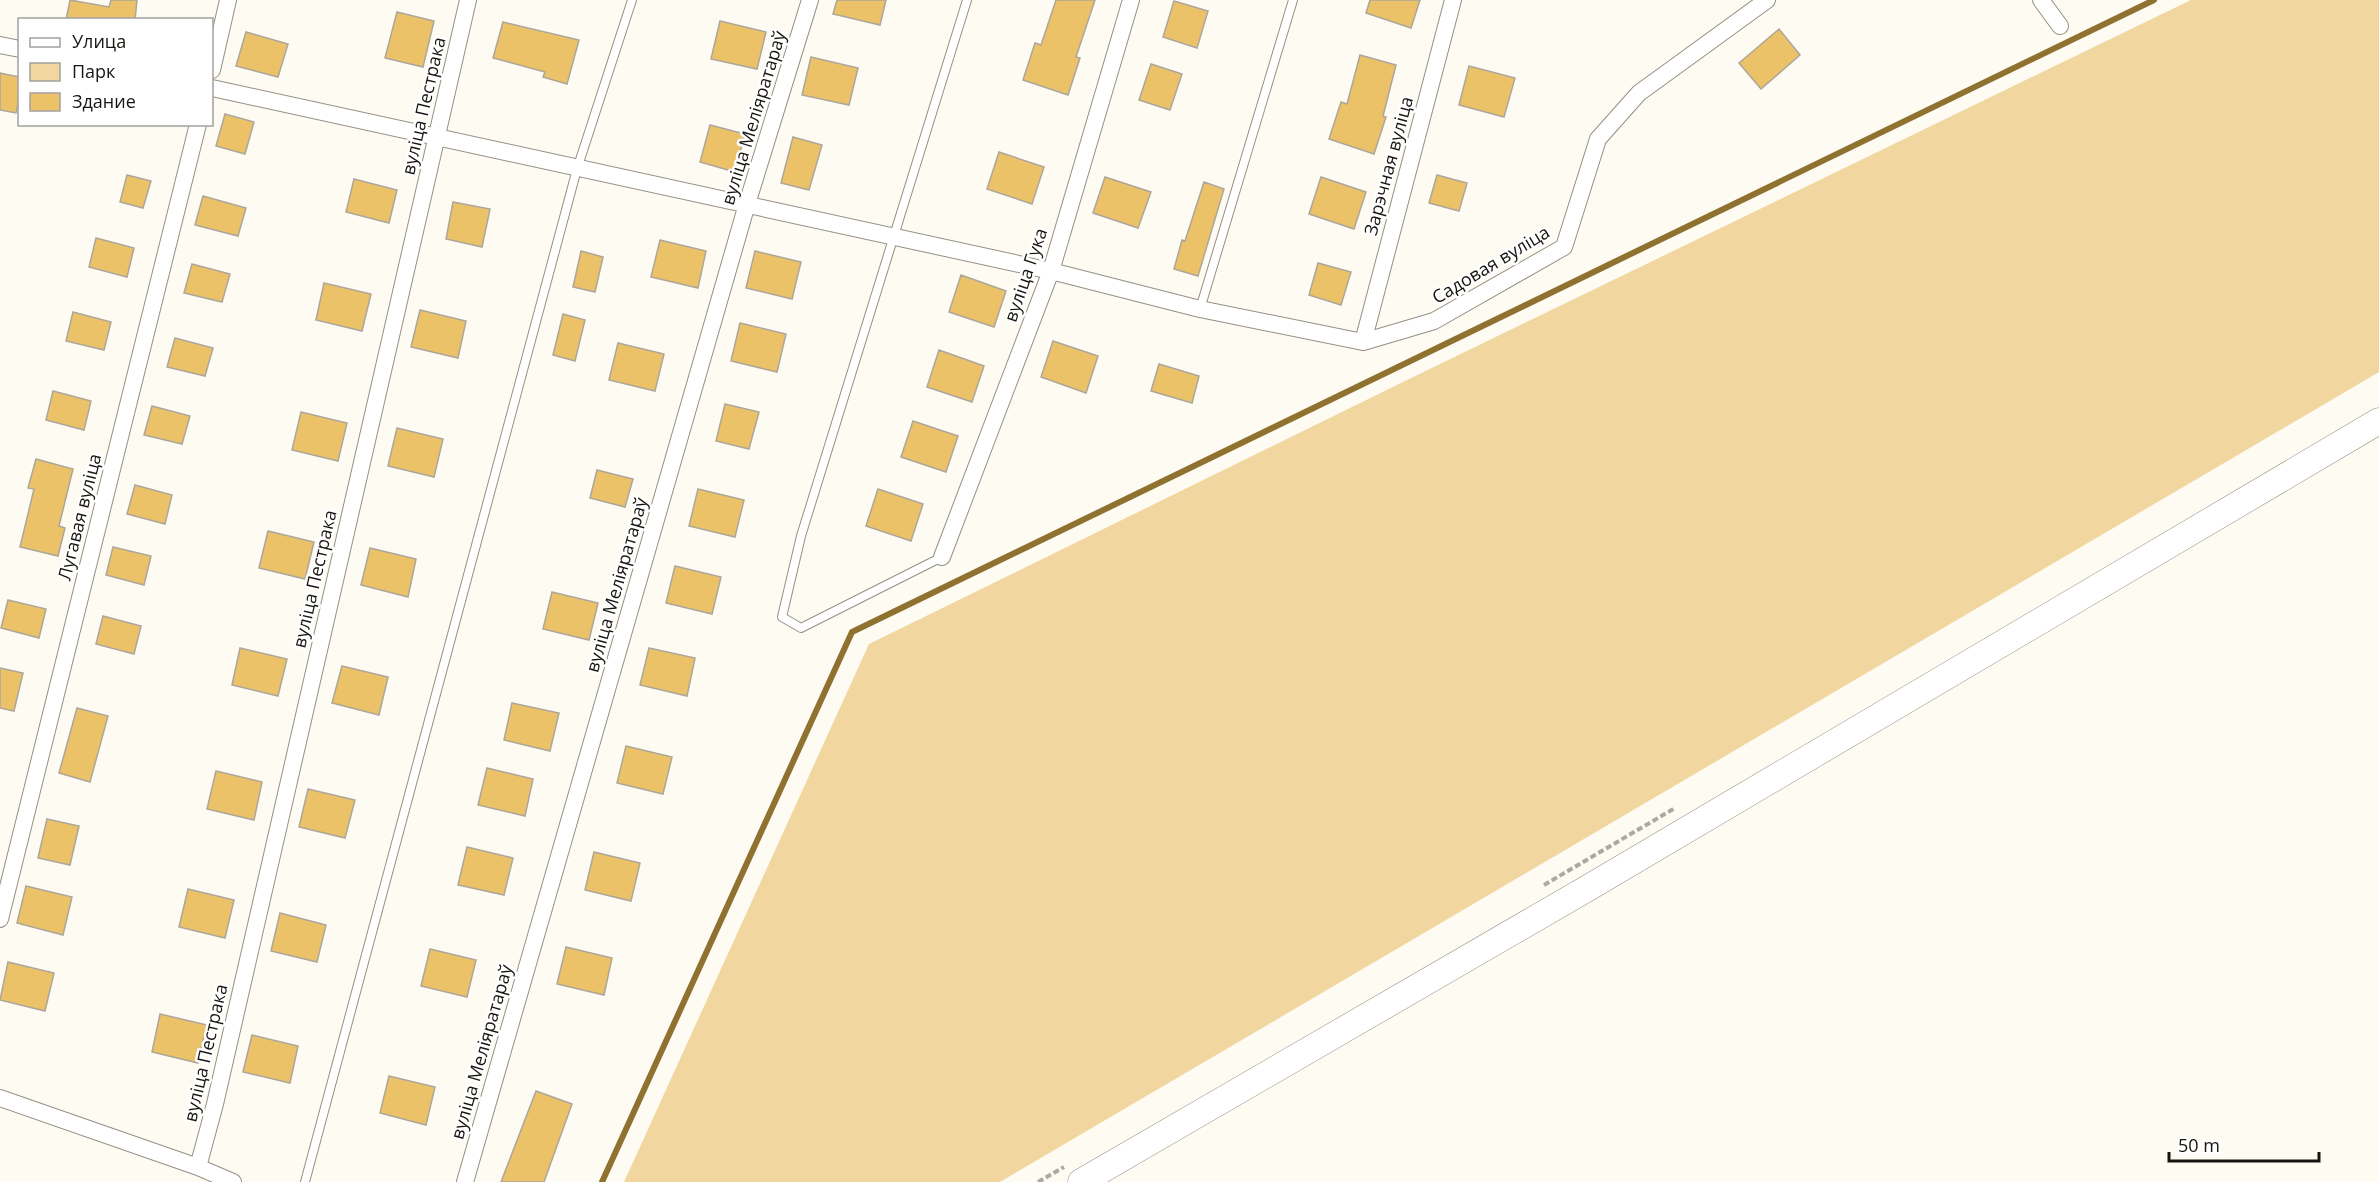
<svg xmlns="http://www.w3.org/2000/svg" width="2379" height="1182" viewBox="0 0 2379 1182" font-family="'Open Sans',sans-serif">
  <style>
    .green { fill: #f1d69f }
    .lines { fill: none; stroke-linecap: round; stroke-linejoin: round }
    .stream { stroke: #8f7230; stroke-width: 6 }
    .building { fill: #ecc268; stroke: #aca69b; stroke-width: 1.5 }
    .lane-casing { stroke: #959084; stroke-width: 10 }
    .street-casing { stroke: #959084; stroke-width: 18 }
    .primary-casing { stroke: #959084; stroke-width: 27 }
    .path { stroke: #aba9a2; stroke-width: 4; stroke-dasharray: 6 3; stroke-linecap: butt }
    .lane { stroke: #fff; stroke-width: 8 }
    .street { stroke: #fff; stroke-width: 16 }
    .primary { stroke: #fff; stroke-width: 26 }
    .labels { text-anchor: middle; stroke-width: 5; stroke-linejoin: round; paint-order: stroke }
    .street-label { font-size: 18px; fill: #171511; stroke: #fff }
  </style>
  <rect width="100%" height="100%" fill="#fefbf3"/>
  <!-- green -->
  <path class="green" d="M2191,0H2379V372L1000,1182H624L869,644L1403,382Z"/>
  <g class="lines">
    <!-- stream -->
    <path class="stream" d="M602,1182L852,632L2154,0"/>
  </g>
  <!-- building -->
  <path class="building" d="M70,0L109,7L111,0H137L135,20H66Z
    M837,0H886L880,25L833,14Z
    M1056,0H1095L1076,57L1080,58L1068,95L1023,80L1035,43L1041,45Z
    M1370,0H1420L1411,28L1366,13Z
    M1174,1L1208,11L1197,48L1163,37Z
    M397,12L434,21L423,67L385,58Z
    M720,21L766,32L757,69L711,59Z
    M503,22L579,40L567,84L543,77L545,72L493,58Z
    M1779,29L1800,55L1761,89L1739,63Z
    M246,32L288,44L278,77L236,66Z
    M1360,55L1396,65L1383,116L1386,117L1374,154L1329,139L1341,102L1347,104Z
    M811,57L858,68L849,105L802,95Z
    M1151,64L1182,74L1170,110L1139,100Z
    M1469,66L1515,78L1504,117L1459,105Z
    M0,73L20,77V95L16,113L0,110Z
    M225,114L254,122L245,154L216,146Z
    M710,125L745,134L735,172L700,162Z
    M793,137L822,145L809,190L781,183Z
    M999,152L1044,167L1032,204L987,189Z
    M127,175L151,181L143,208L120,202Z
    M1437,175L1467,183L1459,211L1429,203Z
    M1105,177L1151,192L1138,228L1093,213Z
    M1321,177L1366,192L1354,229L1309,214Z
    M354,179L397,190L389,223L346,212Z
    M1204,182L1224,189L1198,276L1174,269L1182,240L1185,241Z
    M203,196L246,208L238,236L195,225Z
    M453,202L490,209L482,247L446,239Z
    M96,238L134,248L127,277L89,267Z
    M660,240L706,251L698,288L651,277Z
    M581,251L603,257L595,292L573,287Z
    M755,251L801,262L792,299L746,288Z
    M1318,263L1351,272L1341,305L1309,295Z
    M192,264L230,274L222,302L184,293Z
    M961,275L1006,291L994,327L949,312Z
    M324,283L371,294L362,331L316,320Z
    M420,310L466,321L458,358L411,347Z
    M73,312L111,322L104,350L66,341Z
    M563,314L585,320L575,361L553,355Z
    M740,323L786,334L777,372L731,361Z
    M175,338L213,348L205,376L167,367Z
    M1053,341L1098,356L1086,393L1041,377Z
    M618,343L664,354L655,391L609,380Z
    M939,350L984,366L972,402L927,387Z
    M1159,364L1199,376L1192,403L1151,391Z
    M53,391L91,401L84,430L46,420Z
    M725,404L759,412L749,449L716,441Z
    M152,406L190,416L182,444L144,435Z
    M301,412L347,423L338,461L292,450Z
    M913,421L958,436L946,472L901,457Z
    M397,428L443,439L434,477L388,466Z
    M36,459L73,469L59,526L65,528L58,556L20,547L34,489L28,488Z
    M597,470L633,479L625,507L590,498Z
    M135,485L172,495L165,524L127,514Z
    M698,489L744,500L735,537L689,526Z
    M878,489L923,504L911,541L866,526Z
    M268,531L314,542L305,579L259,568Z
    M113,547L151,556L144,585L106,575Z
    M370,548L416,559L408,597L361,585Z
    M675,566L721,577L712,614L666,603Z
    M552,592L598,603L589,640L543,629Z
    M8,600L46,609L39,638L1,628Z
    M103,616L141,626L134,654L96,644Z
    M240,648L287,659L278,696L232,685Z
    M649,648L695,658L687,696L640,685Z
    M342,666L388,677L379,715L332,703Z
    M0,668L23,673L14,711L0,708Z
    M512,703L559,713L550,751L504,740Z
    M77,708L108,716L90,782L59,773Z
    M626,746L672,757L663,794L617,783Z
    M487,768L533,779L525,816L478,805Z
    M216,771L262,782L254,820L207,809Z
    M308,789L355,800L345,838L299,827Z
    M47,819L79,826L70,865L38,858Z
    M467,847L513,858L504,895L458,885Z
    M594,852L640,863L631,901L585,890Z
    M26,886L72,897L63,935L17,923Z
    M188,889L234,900L225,938L179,927Z
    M280,913L326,925L317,962L271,951Z
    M566,947L612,958L604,995L557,984Z
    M430,949L476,960L467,997L421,986Z
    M8,962L54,973L45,1011L0,1000Z
    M160,1014L207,1025L198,1063L152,1052Z
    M252,1035L298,1046L290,1083L243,1072Z
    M389,1076L435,1087L426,1125L380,1113Z
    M536,1091L572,1104L544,1182H501Z"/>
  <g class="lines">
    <!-- lane casing -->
    <g class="lane-casing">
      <path id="lane" d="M1200,309L1293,0
        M942,557L801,628L782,617L801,536L967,0
        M305,1182L577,169L632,0"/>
    </g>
    <!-- street casing -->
    <g class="street-casing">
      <path id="street" d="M2041,0L2060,26
        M0,45L20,49
        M212,70L228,0
        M212,88L1051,271L1200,309L1363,342L1434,321L1564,247L1598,139L1639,93L1767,0
        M1363,342L1453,0
        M942,557L1051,271L1131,0
        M0,919L198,124
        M0,1098L198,1167L233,1182
        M198,1167L215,1104L468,0
        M465,1182L747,204L810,0"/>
    </g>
    <!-- primary casing -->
    <g class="primary-casing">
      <path id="primary" d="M1081,1182L1588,888L2379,421"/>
    </g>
    <!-- path -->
    <path class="path" d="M1544,885L1675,808
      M1038,1182L1064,1167"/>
    <!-- lane -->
    <use href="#lane" class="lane"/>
    <!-- street -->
    <use href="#street" class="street"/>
    <!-- primary -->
    <use href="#primary" class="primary"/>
  </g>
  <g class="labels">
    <!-- street labels -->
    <g class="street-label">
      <text transform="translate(424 106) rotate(-77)" y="6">вуліца Пестрака</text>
      <text transform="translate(754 118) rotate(-73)" y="6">вуліца Меліяратараў</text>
      <text transform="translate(1389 166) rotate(-75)" y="6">Зарэчная вуліца</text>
      <text transform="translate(1491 265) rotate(-31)" y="6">Садовая вуліца</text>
      <text transform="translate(1026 275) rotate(-71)" y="6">вуліца Гука</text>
      <text transform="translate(80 517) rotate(-76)" y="6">Лугавая вуліца</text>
      <text transform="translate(315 579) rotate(-77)" y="6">вуліца Пестрака</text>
      <text transform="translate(617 585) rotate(-74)" y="6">вуліца Меліяратараў</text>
      <text transform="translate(482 1052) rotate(-74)" y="6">вуліца Меліяратараў</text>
      <text transform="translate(206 1053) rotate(-77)" y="6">вуліца Пестрака</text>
    </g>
  </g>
  <!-- legend -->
  <rect x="18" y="18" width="195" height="108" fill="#ffffff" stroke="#a2a1a0" stroke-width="1.5"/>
  <rect x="30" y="38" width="30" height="9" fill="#ffffff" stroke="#a2a1a0" stroke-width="1.5"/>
  <text x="72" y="48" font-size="18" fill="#171511">Улица</text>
  <rect x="30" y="63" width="30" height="18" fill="#f1d69f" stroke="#a2a1a0" stroke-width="1.5"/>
  <text x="72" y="78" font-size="18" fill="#171511">Парк</text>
  <rect x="30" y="93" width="30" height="18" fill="#ecc268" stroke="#a2a1a0" stroke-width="1.5"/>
  <text x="72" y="108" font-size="18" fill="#171511">Здание</text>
  <!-- scale -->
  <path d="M2169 1152v9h150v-9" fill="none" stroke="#171511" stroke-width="3"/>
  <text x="2178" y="1152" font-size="18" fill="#171511" stroke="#ffffff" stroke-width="4.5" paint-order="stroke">50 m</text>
</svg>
